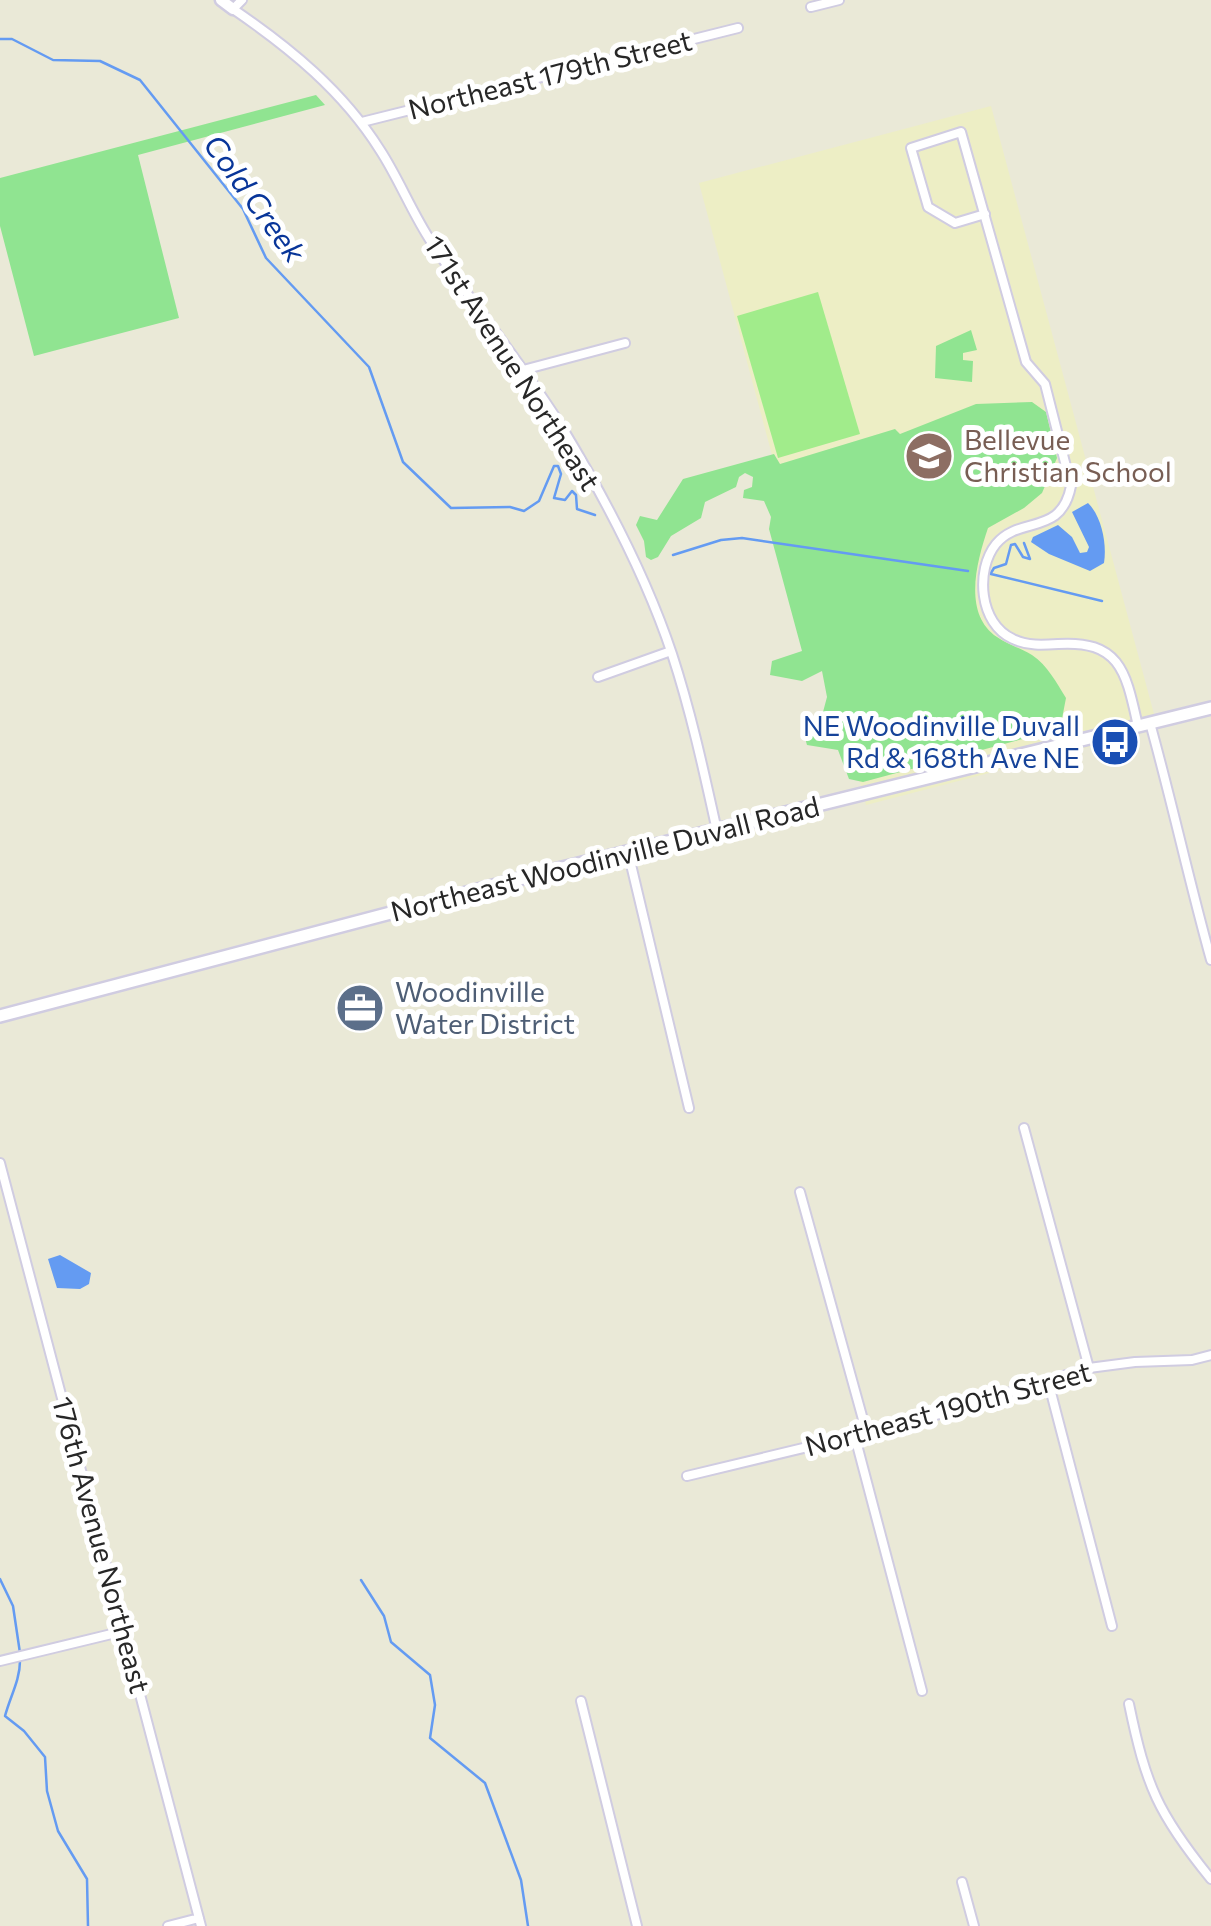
<svg xmlns="http://www.w3.org/2000/svg" width="1211" height="1926" viewBox="0 0 1211 1926" font-family="Commissioner,sans-serif">
  <style>
    .education { fill: #edeec5 }
    .green { fill: #90e491 }
    .pitch { fill: #a1ec8b }
    .water { fill: #649bf2 }
    .lines { fill: none; stroke-linecap: round; stroke-linejoin: round }
    .stream { stroke: #649bf2; stroke-width: 2.5 }
    .minor-casing { stroke: #d0cce1; stroke-width: 12 }
    .tertiary-casing { stroke: #d0cce1; stroke-width: 15 }
    .secondary-casing { stroke: #d0cce1; stroke-width: 16 }
    .minor { stroke: #fff; stroke-width: 8 }
    .tertiary { stroke: #fff; stroke-width: 10 }
    .secondary { stroke: #fff; stroke-width: 11 }
    .labels { text-anchor: middle; stroke-width: 10; stroke-linejoin: round; paint-order: stroke }
    .street-label { font-size: 28px; fill: #272727; stroke: #fff }
    .education-label { font-size: 28px; fill: #785e54; stroke: #fff; text-anchor: start }
    .transit-label { font-size: 28px; fill: #164399; stroke: #fff; text-anchor: end }
    .service-label { font-size: 28px; fill: #4e5e75; stroke: #fff; text-anchor: start }
    .water-label { font-size: 30px; font-style: italic; fill: #083599; stroke: #fff }
  </style>
  <rect width="100%" height="100%" fill="#eae9d7"/>
  <!-- education -->
  <path class="education" d="M991,106L1158,729L866,805L699,183Z"/>
  <!-- green -->
  <path class="green" d="M316,95L325,105L138,155L179,318L34,356L0,226V178Z
    M971,330L977,350L963,353V360L973,361L972,382L935,378L936,346Z
    M1032,402L1046,412L1057,458L1042,493L1024,508L988,528C977,561 962,613 997,637C1008,645 1021,648 1032,655C1048,666 1056,682 1066,698L1060,729L863,782L849,779L838,750L807,745L805,738L810,727H819L827,697L822,671L802,681L770,675L772,661L802,651L769,529L771,517L764,501L743,498L744,490L752,487L753,477L745,473L739,477L736,487L705,502L701,518L671,536L658,557L651,560L646,557L644,541L636,525L640,516L657,520L683,479L774,454L780,464L895,429L900,434L976,404Z"/>
  <!-- pitch -->
  <path class="pitch" d="M818,292L860,434L778,458L737,316Z"/>
  <!-- water -->
  <path class="water" d="M1088,503C1102,517 1107,544 1104,563L1090,571L1049,554L1031,542L1033,537L1058,525L1072,537L1080,553L1087,552L1089,547L1072,512Z
    M60,1255L91,1273L89,1284L80,1289L57,1288L48,1259Z"/>
  <g class="lines">
    <!-- stream -->
    <path class="stream" d="M0,39H12L53,60L100,61L140,80L243,209L266,258L369,367L403,462L451,508L510,507L524,511L539,501L554,466H558L561,474L554,498L565,500L572,491L576,495L577,509L595,515
      M673,555L721,540L742,538L968,571
      M991,573L994,568L1006,564L1011,545L1015,544L1023,557L1030,559L1024,543
      M991,574L1102,601
      M0,1579L13,1606L20,1653
      M361,1580L384,1616L391,1642L430,1675L435,1705L430,1738L485,1783L521,1880L528,1926
      M20,1661C20,1680 10,1697 5,1716L24,1731L45,1757L47,1791L58,1831L87,1879L88,1926"/>
    <!-- minor casing -->
    <g class="minor-casing">
      <path id="minor" d="M242,0L233,9C290,48 343,91 380,150C399,179 412,213 432,243C473,306 523,364 563,429C606,500 646,576 672,654C691,712 704,772 717,831
        M811,7L839,0
        M362,122L738,28
        M985,214L955,223L928,207L911,148L961,132L1026,362L1045,384L1071,486C1061,537 1020,515 996,544C975,570 979,624 1013,639C1027,646 1043,645 1058,644C1121,640 1126,673 1138,726
        M523,370L625,343
        M598,677L671,651
        M1150,723C1172,802 1189,881 1211,960
        M628,852L689,1108
        M1024,1128L1089,1368
        M0,1163L201,1926
        M800,1192L867,1434
        M1048,1381L1112,1626
        M855,1437L922,1691
        M687,1476L920,1420L1089,1368L1135,1362L1192,1360L1211,1355
        M0,1661L124,1631
        M581,1701L637,1926
        M1129,1704C1146,1786 1158,1814 1211,1879
        M962,1882L974,1926
        M168,1926L199,1918"/>
    </g>
    <!-- tertiary casing -->
    <g class="tertiary-casing">
      <path id="tertiary" d="M221,0L233,9"/>
    </g>
    <!-- secondary casing -->
    <g class="secondary-casing">
      <path id="secondary" d="M0,1016L550,871L1211,708"/>
    </g>
    <!-- minor -->
    <use href="#minor" class="minor"/>
    <!-- tertiary -->
    <use href="#tertiary" class="tertiary"/>
    <!-- secondary -->
    <use href="#secondary" class="secondary"/>
  </g>
  <!-- icons -->
  <defs>
    <g id="school-disc" transform="scale(2.5)"><circle r="9.5" fill="#8d6e63" stroke="#fff"/><path d="M0-5L7-2L0 1L-7-2ZM-4 1L0 2.5L4 1V4Q0 6-4 4Z" fill="#fff"/></g>
    <g id="bus-disc" transform="scale(2.5)"><circle r="9.5" fill="#1a4fb4" stroke="#fff"/><path d="M-5-6H5V4H4V6H2V4H-2V6H-4V4H-5ZM-3.5-4V0h7V-4ZM-3.5 1.2v1.5H-2V1.2ZM2 1.2v1.5H3.5V1.2Z" fill="#fff"/></g>
    <g id="office-disc" transform="scale(2.5)"><circle r="9.5" fill="#5c6f8a" stroke="#fff"/><path d="M-6-3h4V-5.5h4V-3h4V5H-6ZM-1-4.5V-3h2v-1.5ZM-6 0V1H6V0Z" fill="#fff"/></g>
  </defs>
  <g fill-rule="evenodd">
    <use href="#school-disc" x="929" y="456"/>
    <use href="#bus-disc" x="1115" y="742"/>
    <use href="#office-disc" x="360" y="1008"/>
  </g>
  <g class="labels">
    <!-- street labels -->
    <g class="street-label">
      <text transform="translate(550 75) rotate(-14)" y="10">Northeast 179th Street</text>
      <text transform="translate(512 363) rotate(57)" y="10">171st Avenue Northeast</text>
      <text transform="translate(605 859) rotate(-14)" y="10">Northeast Woodinville Duvall Road</text>
      <text transform="translate(948 1409) rotate(-15)" y="10">Northeast 190th Street</text>
      <text transform="translate(101 1545) rotate(75)" y="10">176th Avenue Northeast</text>
    </g>
    <!-- education labels -->
    <g class="education-label">
      <text x="964" y="450">Bellevue<tspan x="964" dy="32">Christian School</tspan></text>
    </g>
    <!-- transit labels -->
    <g class="transit-label">
      <text x="1080" y="736">NE Woodinville Duvall<tspan x="1080" dy="32">Rd &amp; 168th Ave NE</tspan></text>
    </g>
    <!-- service labels -->
    <g class="service-label">
      <text x="395" y="1002">Woodinville<tspan x="395" dy="32">Water District</tspan></text>
    </g>
    <!-- water labels -->
    <g class="water-label">
      <text transform="translate(254 199) rotate(54)" y="10">Cold Creek</text>
    </g>
  </g>
</svg>
